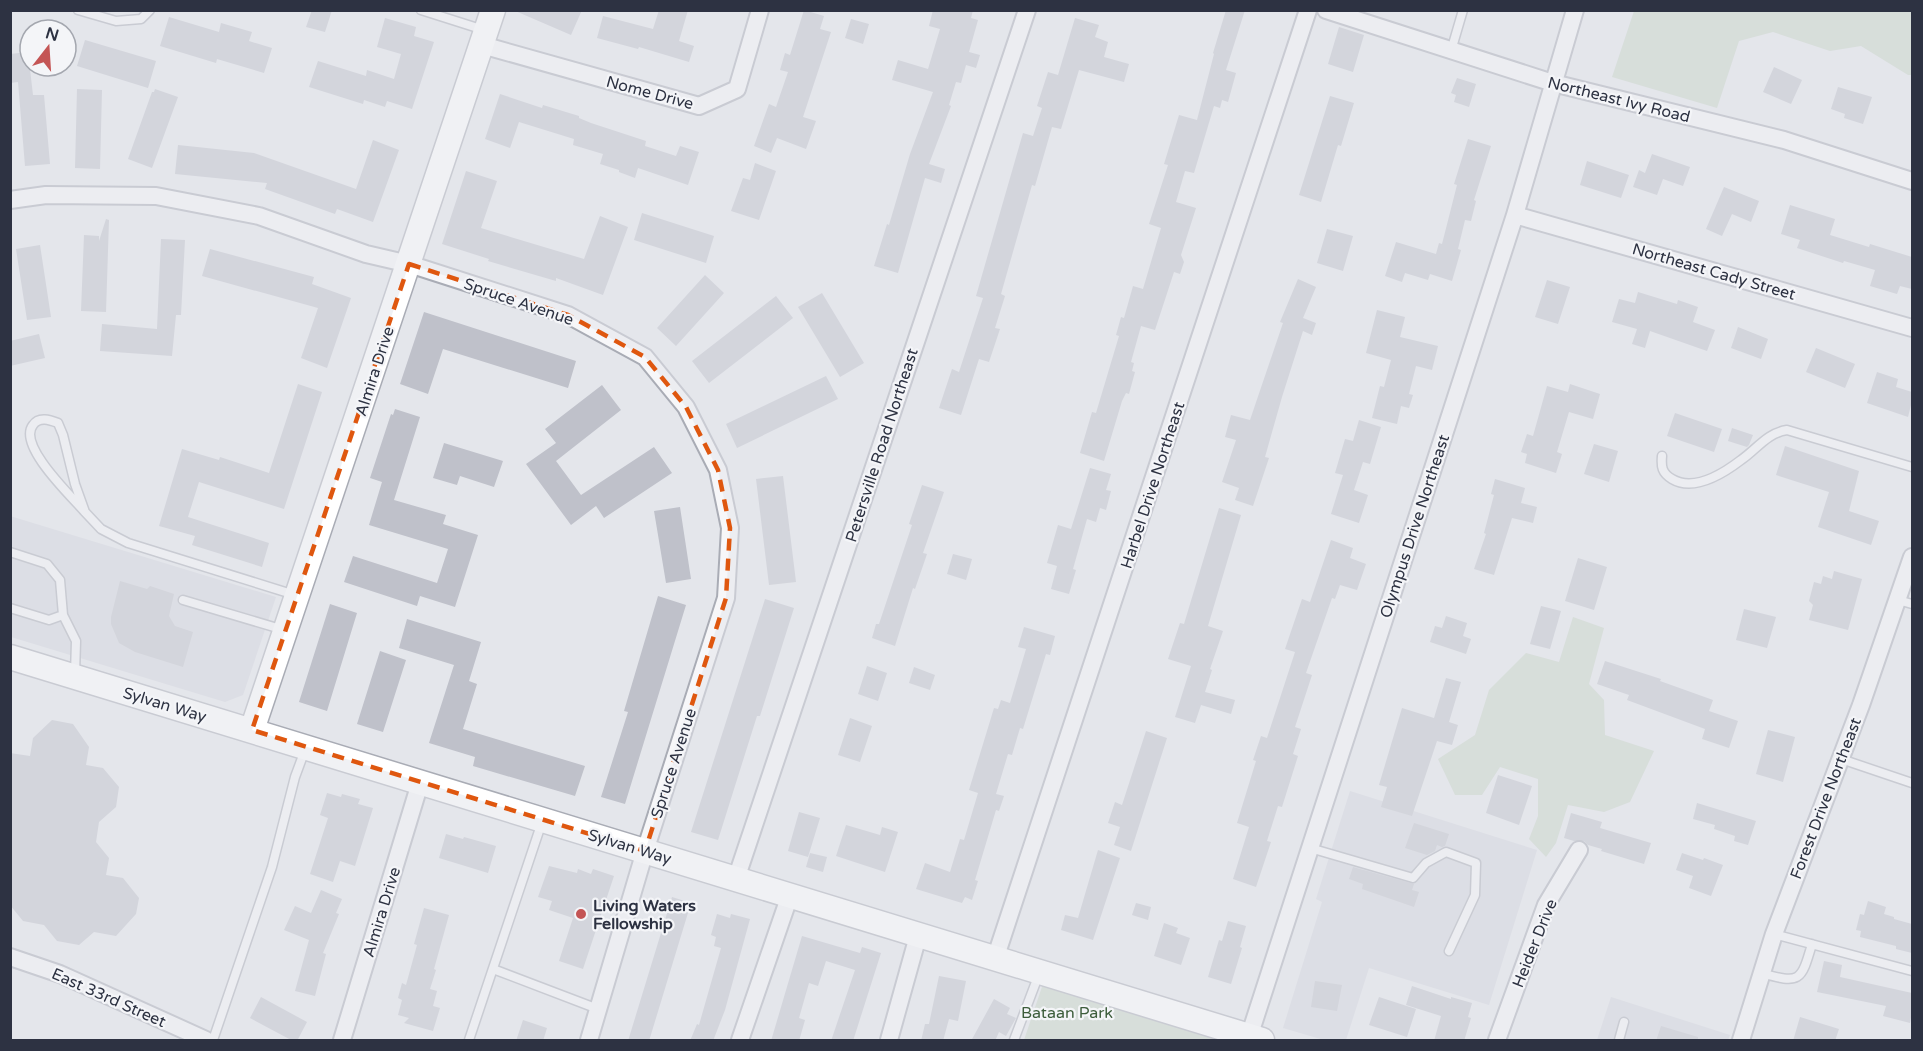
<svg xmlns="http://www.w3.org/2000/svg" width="1923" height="1051" viewBox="0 0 1923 1051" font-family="'Varela Round',sans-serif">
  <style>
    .built { fill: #d3d5dd }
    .green { fill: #c8d4c6 }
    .building { fill: #bfc1ca }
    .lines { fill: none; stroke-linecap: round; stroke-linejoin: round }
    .lane-casing { stroke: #a9acb5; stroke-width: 11 }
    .street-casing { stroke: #a9acb5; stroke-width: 20 }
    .secondary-casing { stroke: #a9acb5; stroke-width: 27 }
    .lane { stroke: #f7f7f9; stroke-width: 8 }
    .street { stroke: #f7f7f9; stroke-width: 16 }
    .secondary { stroke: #fff; stroke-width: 24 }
    .marked { fill: none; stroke: #df570f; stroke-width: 4.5; stroke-dasharray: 12 8; stroke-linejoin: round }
    .poi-dot { fill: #c45555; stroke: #f4f5f8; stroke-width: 2 }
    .labels { text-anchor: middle; stroke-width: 4.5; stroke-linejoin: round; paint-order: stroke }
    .street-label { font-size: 16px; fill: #2d3242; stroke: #f4f5f8 }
    .poi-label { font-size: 16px; font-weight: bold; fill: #2d3242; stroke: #f4f5f8; text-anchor: start }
    .park-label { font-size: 16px; fill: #3d5d3b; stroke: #f4f5f8 }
  </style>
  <rect width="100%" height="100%" fill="#e4e6eb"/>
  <!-- built -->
  <path class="built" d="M10,516L276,597L243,695L225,702L11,637Z
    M1350,791L1537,850L1489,1005L1369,968L1346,1040H1324L1283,1028L1322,902L1316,899Z
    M1611,997L1730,1035L1728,1040H1597Z"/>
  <!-- green -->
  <path class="green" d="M1634,11H1912V75H1908L1861,46L1830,51L1773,32L1739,41L1717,108L1612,77Z
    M1573,617L1604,628L1589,684L1604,700L1605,735L1654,751L1630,802L1604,812L1568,805L1556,843L1546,857L1529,839L1538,816V779L1500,767L1482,795H1455L1438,759L1475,735L1489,690L1526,653L1559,662Z
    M1046,975L1248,1040H1024Z"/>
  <!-- building -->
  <path class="building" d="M312,10H332L325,32L306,27Z
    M513,10H582L571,35Z
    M659,10H688L679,41L694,46L689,62L639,47L638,49L597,38L603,16L653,29Z
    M804,10L824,16L820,29L831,32L803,117L816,121L806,149L777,138L771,153L754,146L769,104L776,107L788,72L780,70L785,53L790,55Z
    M933,10H973L971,18L978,20L969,52L980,55L976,68L966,65L961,83L956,82L949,105L951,106L929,164L945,169L941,183L925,178L898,273L874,266L887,224L889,225L910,154L933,92L892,80L898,60L928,69L940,29L929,26Z
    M1226,10H1245L1226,70L1236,73L1228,102L1222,100L1220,108L1214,106L1194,173L1185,171L1176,202L1196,208L1181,255L1184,262L1180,274L1174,272L1155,330L1141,326L1131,362L1134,363L1132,371L1135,372L1129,394L1126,393L1122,401L1104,461L1080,453L1092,412L1096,413L1119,336L1116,335L1121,317L1124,318L1133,286L1143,289L1161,228L1149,224L1168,165L1164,164L1179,115L1197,120L1214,54L1213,53Z
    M169,17L219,32L221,23L252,32L249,41L272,48L264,73L217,59L216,63L160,46Z
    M385,18L416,27L414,36L434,42L412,109L387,101L385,107L364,100L363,104L309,87L318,61L366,76L367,70L394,79L401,54L377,47Z
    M1075,18L1099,25L1095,37L1108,42L1104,57L1129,64L1124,82L1079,70L1061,129L1052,127L1035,186L1032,185L1001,294L1005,296L995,328L1000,329L989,362L979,359L961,415L939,408L952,369L959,372L983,298L976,296L1023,133L1033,136L1042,108L1037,106L1048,72L1058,75Z
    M851,19L869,24L863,44L845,38Z
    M1339,27L1364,35L1353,72L1328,64Z
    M85,40L156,61L148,88L77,66Z
    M28,52L33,95H44L50,164L25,166L18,82L10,83V54Z
    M1774,67L1802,80L1791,104L1763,92Z
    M1457,78L1476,84L1469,107L1454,102L1456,95L1451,93Z
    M1838,87L1872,97L1863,124L1844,118L1845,114L1831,109Z
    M77,89L102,90L100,169L75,168Z
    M155,89L178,97L152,168L128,159L152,92H154Z
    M500,94L542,108L543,105L579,116V118L591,123L646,141L645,146L676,156L680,146L699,152L688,185L638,168L635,178L619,172V170L600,164L603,154L573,145L574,139L519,122L510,148L485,139Z
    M1330,96L1354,103L1341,146L1338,145L1321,202L1299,195Z
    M1468,139L1491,146L1474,200L1476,201L1471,221L1465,220L1458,249L1461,250L1452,281L1430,274L1428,280L1405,273L1402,282L1385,276L1396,242L1436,254L1439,243L1442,244L1457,185L1454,184Z
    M373,140L399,150L373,222L337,209L335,214L265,189L267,183L175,174L178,145L254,153L356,189Z
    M1652,154L1690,167L1683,186L1663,179L1657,195L1633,187L1639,170L1645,173Z
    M1587,161L1629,175L1621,198L1580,185Z
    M755,163L776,171L759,220L731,211L743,178L750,180Z
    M466,171L497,181L481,228L584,259L600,216L628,227L603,295L556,278V281L488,261L489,259L442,244Z
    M1724,187L1759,201L1751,222L1732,214L1722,236L1706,229Z
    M1790,205L1835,219L1830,235L1869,247L1870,244L1912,257V289L1900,286L1897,294L1870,286L1875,270L1844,261L1843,263L1797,248L1800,240L1781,234Z
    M642,213L714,236L706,263L634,240Z
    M106,219L109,220L106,312L81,311L84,235L99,236V241Z
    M1327,229L1353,236L1343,271L1317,263Z
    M161,239L185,240L181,315H176L172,356L100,351L102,324L157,329Z
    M40,245L51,317L27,320L16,249Z
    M210,249L314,277L312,284L351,298L327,368L301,358L318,308L202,276Z
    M705,275L724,293L676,346L657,328Z
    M1298,279L1316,287L1303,318L1316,323L1312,335L1303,331L1282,397L1265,457L1269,458L1253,506L1235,500L1239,488L1222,482L1236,440L1225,437L1231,415L1250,420L1283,323L1280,322Z
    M1547,280L1570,287L1558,324L1535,317Z
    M1638,292L1677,304L1678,300L1698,307L1693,322L1715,330L1707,351L1650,331L1645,348L1632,344L1637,329L1612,322L1619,299L1635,303Z
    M822,293L864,363L840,377L798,307Z
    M776,296L793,318L709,383L692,361Z
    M1377,310L1405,317L1400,337L1438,346L1432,370L1416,366L1409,394L1413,395L1409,408L1401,406L1397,424L1372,418L1380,386L1384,387L1391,360L1366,353Z
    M424,312L576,361L568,388L443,349L428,394L400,384Z
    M1738,327L1768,339L1761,359L1731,348Z
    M39,334L45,358L10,366V341Z
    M1816,348L1855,364L1845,388L1806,372Z
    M1877,372L1898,379L1896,387L1912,392V401L1908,417L1867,403Z
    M826,376L838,399L737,448L726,424Z
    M298,384L322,392L284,509L199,482L188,517L269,543L262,567L192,545L195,536L159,526L182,449L219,460L220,457L269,473Z
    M1570,384L1600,394L1593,419L1569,412L1557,452L1562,454L1556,473L1525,463L1527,454L1521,452L1527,434L1533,436L1547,386L1568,392Z
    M602,385L621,410L556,461L581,495L654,447L672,473L604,518L596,506L571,525L526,464L556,443L545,429Z
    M395,409L420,417L394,500L446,515L443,524L478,535L455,607L420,596L417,606L344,582L353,556L437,583L448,549L369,525L382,482L370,478L391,414L393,415Z
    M1675,413L1722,429L1714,452L1667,436Z
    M1359,420L1381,427L1370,464L1363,462L1354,490L1368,495L1359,523L1331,514L1343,475L1335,473L1345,439L1353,441Z
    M1732,428L1753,435L1749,445L1747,447L1728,441Z
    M444,443L503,461L494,487L460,476L457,485L433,478Z
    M1594,444L1618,451L1609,482L1584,474Z
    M1785,446L1859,471L1849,511L1879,521L1871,545L1818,527L1829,492L1776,475Z
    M1090,468L1111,474L1106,490L1111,491L1106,510L1100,508L1096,522L1087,519L1073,569L1076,570L1069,594L1051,589L1057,566L1047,563L1058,525L1071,529Z
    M783,476L796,582L769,585L756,479Z
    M1495,479L1525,488L1521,503L1537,507L1533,523L1512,518L1494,575L1474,569L1486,534L1484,533L1494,495L1491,494Z
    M922,485L944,492L923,553L927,554L915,589L913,588L895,646L872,638L876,624H879L912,525L909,524Z
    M680,507L691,579L666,583L654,511Z
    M1219,508L1241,515L1208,626L1223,631L1210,669L1212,670L1205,692L1235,700L1231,714L1201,705L1195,723L1175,717L1191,666L1168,659L1180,623L1184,624Z
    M1331,540L1353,548L1350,558L1366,564L1357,590L1340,585L1335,599L1332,598L1306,673L1312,675L1295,727L1301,729L1293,754L1298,756L1282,807L1278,806L1267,841L1271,842L1256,887L1233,879L1249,827L1237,823L1256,761L1253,760L1261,736L1267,738L1295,652L1285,649L1302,599L1310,602Z
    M953,554L972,559L966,580L947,574Z
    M1578,558L1607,567L1594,610L1565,601Z
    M1834,571L1862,579L1848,630L1809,620L1813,605L1809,601L1814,582L1821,584L1823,576L1832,579Z
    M120,581L147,589L150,586L174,594L169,616L175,626L193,632L183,667L135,652L119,643L111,624V617Z
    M658,596L686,605L625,804L601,797L628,712L624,711Z
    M765,599L794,608L760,716H757L718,840L691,832Z
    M330,604L357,613L327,711L299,702Z
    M1541,606L1561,611L1550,649L1530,644Z
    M1744,609L1776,617L1767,648L1736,640Z
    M1446,616L1467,623L1463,636L1471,639L1466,654L1430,642L1435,626L1442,628Z
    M407,619L481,642L469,681L477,684L463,729L585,766L575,796L473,766L475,757L429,743L454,665L399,648Z
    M1024,627L1055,636L1050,655L1046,654L1023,729L1020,728L1012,755L1008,754L996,794L1004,796L999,811L996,810L975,880L978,881L972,900L965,897L962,903L916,889L925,863L950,872L960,839L964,840L978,793L969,790L994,708L998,709L1001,700L1010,703L1026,649L1018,647Z
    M380,651L406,660L383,732L357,724Z
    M1605,661L1661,679L1660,681L1713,700L1709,711L1738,721L1729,748L1702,739L1705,729L1627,700L1629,695L1597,684Z
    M867,666L887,673L878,701L858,694Z
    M914,667L935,675L930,690L909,683Z
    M1446,678L1461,682L1449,722L1458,725L1452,745L1437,741L1412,816L1381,807L1387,787L1379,785L1402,708L1434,718Z
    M850,718L872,726L860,762L838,755Z
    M52,720L73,724L89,747L86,765L103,768L119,787L116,807L99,822L96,842L109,858L106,875L123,878L139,898L136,914L116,936L94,932L79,945L57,941L44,925L23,921L10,905L12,881L10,753L30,756L33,738Z
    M1768,730L1795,737L1783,782L1756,774Z
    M1146,731L1167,738L1131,851L1114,845L1120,827L1108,823L1115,802L1122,805Z
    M1498,775L1532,786L1519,825L1486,813Z
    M327,793L341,797L342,794L360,799L358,804L373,808L355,866L340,861L333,882L310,874L328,818L320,815Z
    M1697,803L1756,821L1748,845L1734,841L1735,836L1714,829L1715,825L1693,819Z
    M799,812L820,818L808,857L788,851Z
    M1571,813L1602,822L1600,828L1651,843L1644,864L1601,851L1602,849L1588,845L1584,841H1574L1564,838Z
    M1414,823L1449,834L1445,846L1442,847L1437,845L1435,851L1427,855L1405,848Z
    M846,825L880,835L882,827L898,832L885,872L836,856Z
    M446,834L463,839L464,837L496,846L488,873L439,858Z
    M1098,850L1120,858L1093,940L1061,930L1065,915L1078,918Z
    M810,853L827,857L823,872L806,867Z
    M1682,853L1703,860L1704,858L1723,865L1711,896L1689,888L1693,876L1676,870Z
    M549,866L577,873L578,869L591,874L593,869L614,876L583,969L559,961L573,918L549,910L552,901L538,897Z
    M1353,867L1414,884L1412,890L1419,892L1414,907L1362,889L1363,884L1349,879Z
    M321,890L342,899L336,913L339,914L323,953L326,954L315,996L295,991L309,940L284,930L295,906L311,913Z
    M672,897L691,903L649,1041H628Z
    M1868,901L1886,907L1884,914L1894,917V919L1912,924V953L1896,949V946L1860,937L1861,931L1856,930L1860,914L1864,915Z
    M1136,903L1151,907L1148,920L1132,915Z
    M424,908L449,915L434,969L436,970L430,989L437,991L433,1006L440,1008L433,1031L404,1023L409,1018L398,1015L402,1000L398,998L402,983L406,985L417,945L414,944Z
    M717,914L730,918L731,914L750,919L725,1010L713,1041H690L697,1024L699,1025L721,948L714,946L716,937L711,935Z
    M1228,921L1246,926L1240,947L1242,948L1231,984L1208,977L1219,940L1222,941Z
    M1164,923L1178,928L1176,933L1190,938L1181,965L1154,956Z
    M802,936L860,953L862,947L881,953L853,1041H831L855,970L826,961L818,986L809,983L799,1018L805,1020L799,1041H771Z
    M1824,961L1842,965L1840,977L1912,993V1012L1910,1023L1883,1016L1886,1006L1817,992Z
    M939,976L966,981L958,1021L949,1019L943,1041H921L925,1024H929Z
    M1315,981L1342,985L1337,1011L1311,1007Z
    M1412,986L1451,999V997L1472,1003L1468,1017L1471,1018L1464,1041H1434L1441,1016L1406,1005Z
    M261,997L307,1022L297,1041H293L250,1018Z
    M1379,997L1416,1009L1407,1037L1369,1025Z
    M994,999L1010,1008L1007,1014L1016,1018L1006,1036L999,1032L995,1041H971Z
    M1800,1017L1839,1029L1835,1041H1793Z
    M523,1020L547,1028L543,1041H516Z
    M1661,1026L1698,1037V1041H1656Z"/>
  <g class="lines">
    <!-- lane casing -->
    <g class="lane-casing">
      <path id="lane" d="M78,10L116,21L141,19L150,10
        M421,10L484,30
        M1451,51L1463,10
        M1662,456C1661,467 1662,473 1672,479C1694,492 1724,473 1741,460C1757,449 1767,433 1787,430L1912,467
        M85,512C71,496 17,445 33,425C39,416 50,420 58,423L63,435L75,484L85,512L101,529L128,543L295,595
        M10,552L47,564L60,580L63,615L76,641L75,674
        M183,600L284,630
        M1898,600L1912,604
        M10,608L49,620L63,615
        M1841,759L1912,783
        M1310,848L1413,878L1426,863L1446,852L1476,863L1475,895L1449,951
        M1774,934L1912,971
        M493,969L598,1009
        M1761,973C1800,984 1801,982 1812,944
        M213,1040L272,867L295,777L305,750
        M469,1040L542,822
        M1014,1040L1039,974
        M1619,1040L1624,1022"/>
    </g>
    <!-- street casing -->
    <g class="street-casing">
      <path id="street" d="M1326,10L1553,83L1784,140L1912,181
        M482,45L699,106L737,89L760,10
        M10,200L46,195L156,196L259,216L366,254L409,264L568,315L645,357L686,407L718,470L730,528L726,598L645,851L589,1040
        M1515,215L1912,328
        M736,879L1027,10
        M10,957L60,974L206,1040
        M995,959L1308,10
        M342,1040L420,783
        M740,1040L790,895
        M889,1040L918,936
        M1248,1040L1515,215L1575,10
        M1497,1040L1546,905L1579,850
        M1741,1040L1774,934L1861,705L1912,557"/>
    </g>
    <!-- secondary casing -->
    <g class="secondary-casing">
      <path id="secondary" d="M10,657L1262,1040
        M252,730L493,10"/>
    </g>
    <!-- lane -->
    <use href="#lane" class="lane"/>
    <!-- street -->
    <use href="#street" class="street"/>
    <!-- secondary -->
    <use href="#secondary" class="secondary"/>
  </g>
  <!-- marked area -->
  <path d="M0 0H1923V1051H0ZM409,264L568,315L645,357L686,407L718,470L730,528L726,598L645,851L252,730Z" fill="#e4e6eb" fill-opacity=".55" fill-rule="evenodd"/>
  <path class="marked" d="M409,264L568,315L645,357L686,407L718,470L730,528L726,598L645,851L252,730Z"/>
  <!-- markers -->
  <circle class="poi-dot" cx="581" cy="914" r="6"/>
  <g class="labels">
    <!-- street labels -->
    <g class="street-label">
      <text transform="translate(650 92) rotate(15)" y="6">Nome Drive</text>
      <text transform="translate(1619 99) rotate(14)" y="6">Northeast Ivy Road</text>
      <text transform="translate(1714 271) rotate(16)" y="6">Northeast Cady Street</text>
      <text transform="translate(519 301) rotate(19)" y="6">Spruce Avenue</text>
      <text transform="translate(374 371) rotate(-72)" y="6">Almira Drive</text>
      <text transform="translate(881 445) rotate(-72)" y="6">Petersville Road Northeast</text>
      <text transform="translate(1152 485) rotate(-72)" y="6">Harbel Drive Northeast</text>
      <text transform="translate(1414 526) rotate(-72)" y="6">Olympus Drive Northeast</text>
      <text transform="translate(165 704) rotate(17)" y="6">Sylvan Way</text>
      <text transform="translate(673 763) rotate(-72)" y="6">Spruce Avenue</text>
      <text transform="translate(1825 798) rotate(-69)" y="6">Forest Drive Northeast</text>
      <text transform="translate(630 846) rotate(17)" y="6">Sylvan Way</text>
      <text transform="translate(381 912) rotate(-73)" y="6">Almira Drive</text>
      <text transform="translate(1534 943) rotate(-68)" y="6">Heider Drive</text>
      <text transform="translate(109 997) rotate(24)" y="6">East 33rd Street</text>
    </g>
    <!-- poi labels -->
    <g class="poi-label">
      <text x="593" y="911">Living Waters<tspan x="593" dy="18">Fellowship</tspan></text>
    </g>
    <!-- park labels -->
    <g class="park-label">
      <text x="1067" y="1018">Bataan Park</text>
    </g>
  </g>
  <!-- border -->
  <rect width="1923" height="1051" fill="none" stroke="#2d3242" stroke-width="24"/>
  <!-- north arrow -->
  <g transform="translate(48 48) rotate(17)"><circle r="28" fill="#f4f5f8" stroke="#a4a7af" stroke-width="1.5"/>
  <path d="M0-4.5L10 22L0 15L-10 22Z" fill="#c45555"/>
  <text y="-9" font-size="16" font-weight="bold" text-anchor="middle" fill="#2d3242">N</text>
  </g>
</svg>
